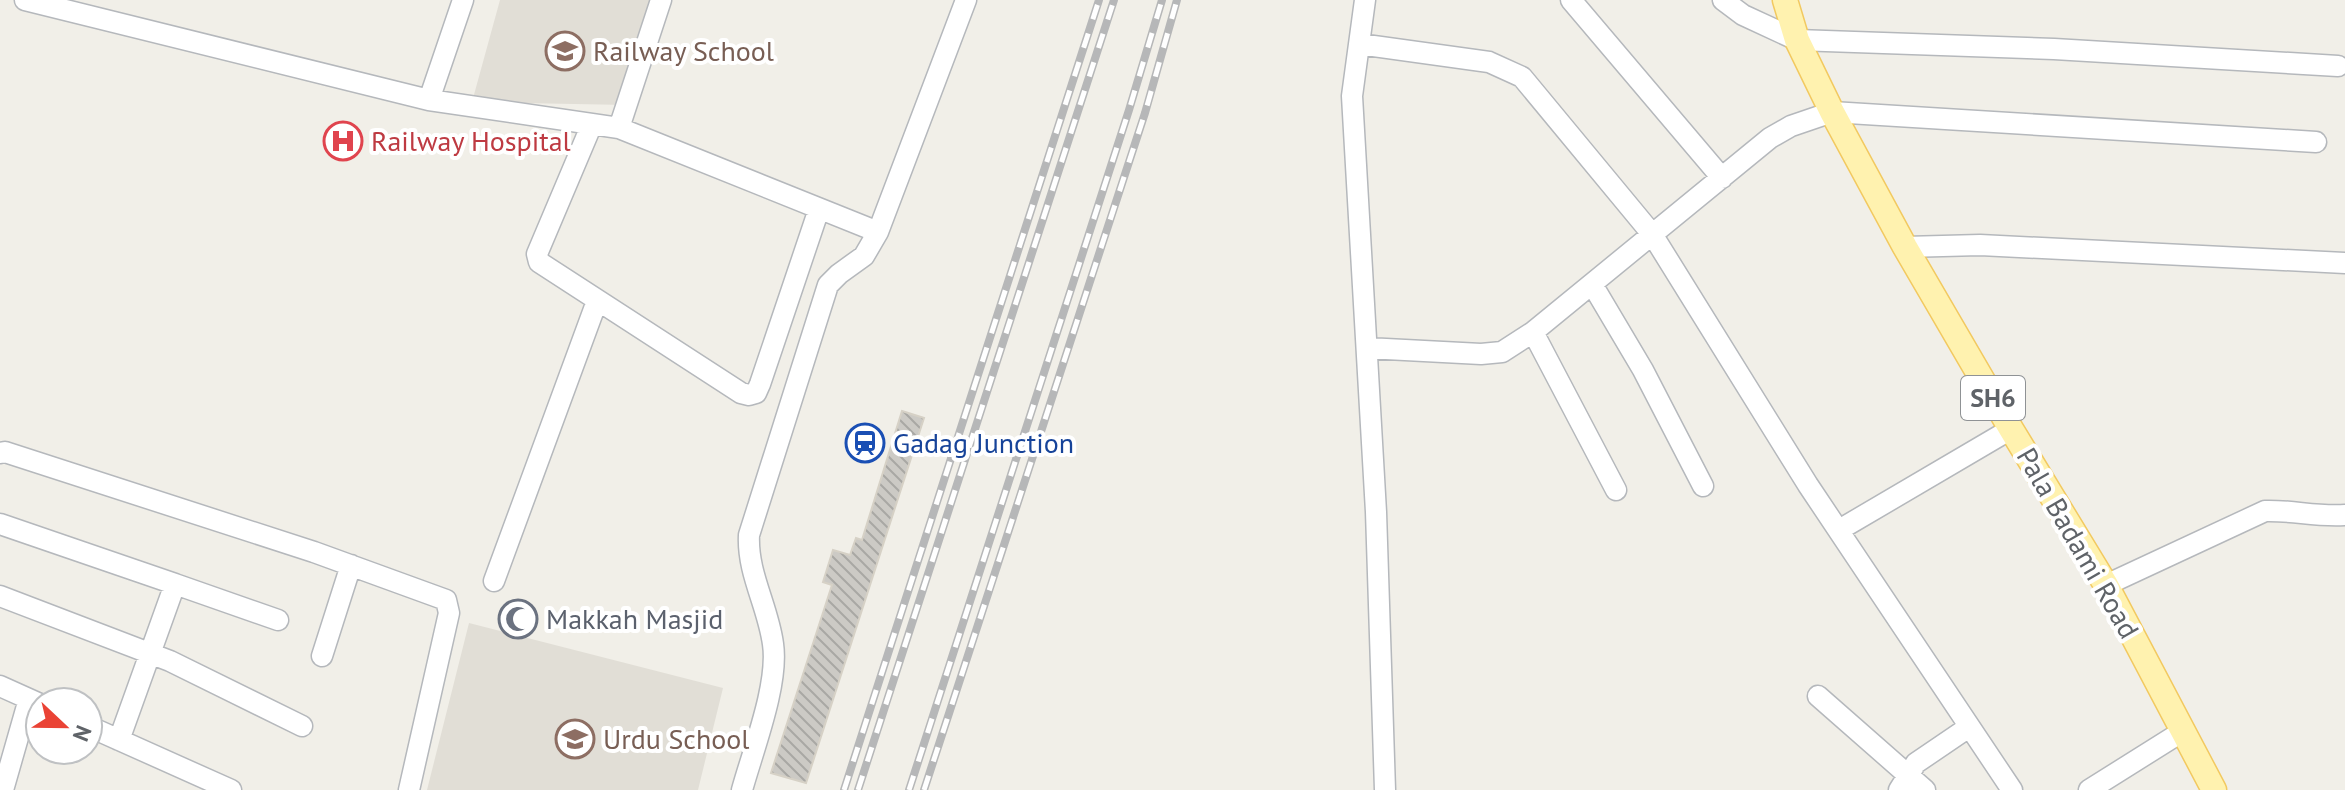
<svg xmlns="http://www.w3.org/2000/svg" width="2345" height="790" viewBox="0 0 2345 790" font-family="'PT Sans',sans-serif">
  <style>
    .education { fill: #e1ded6 }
    .building { fill: url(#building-back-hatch); stroke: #d6d1c6; stroke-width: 2 }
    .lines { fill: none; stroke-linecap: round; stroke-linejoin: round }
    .minor-casing { stroke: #b5b8bc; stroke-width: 23 }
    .major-casing { stroke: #f2c960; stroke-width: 27 }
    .minor { stroke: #fff; stroke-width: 20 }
    .major { stroke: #fff2af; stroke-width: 24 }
    .rail-casing { stroke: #b6b7b8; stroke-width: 8 }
    .rail { stroke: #fff; stroke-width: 5; stroke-dasharray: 15; stroke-linecap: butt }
    .labels { text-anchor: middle; stroke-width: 8; stroke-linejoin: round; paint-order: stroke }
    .shield { fill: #fff; stroke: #8f9295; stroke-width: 2 }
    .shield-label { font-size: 26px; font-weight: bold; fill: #5f6368 }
    .education-label { font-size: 28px; fill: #785e54; stroke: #fff; text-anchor: start }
    .health-label { font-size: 28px; fill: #be3a42; stroke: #fff; text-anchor: start }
    .transit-label { font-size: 28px; fill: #164399; stroke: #fff; text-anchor: start }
    .street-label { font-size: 28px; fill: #5f6368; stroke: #fff }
    .worship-label { font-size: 28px; fill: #5b616d; stroke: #fff; text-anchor: start }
  </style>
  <defs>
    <pattern id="building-back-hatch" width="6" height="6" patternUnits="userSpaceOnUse" patternTransform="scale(2)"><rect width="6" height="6" fill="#cccac5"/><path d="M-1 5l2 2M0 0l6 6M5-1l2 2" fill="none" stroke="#a9a8a4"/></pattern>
  </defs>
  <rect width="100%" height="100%" fill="#f1efe8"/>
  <!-- education -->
  <path class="education" d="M500,0H661L627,105L472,102Z
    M469,623L723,688L698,790H427Z"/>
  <!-- building -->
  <path class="building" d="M902,411L924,418L806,783L771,773L832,585L823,582L833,550L850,555L856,538L862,540Z"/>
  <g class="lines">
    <!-- minor casing -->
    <g class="minor-casing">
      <path id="minor" d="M25,0L429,100L619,128L878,232
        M1365,0L1352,96L1376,512L1385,790
        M1571,0L1722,178
        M1723,0L1743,15L1797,40L2054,49L2338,66
        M1359,44L1489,62L1522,77L1652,234L1808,485L2012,790
        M429,100L463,0
        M592,124L537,254L539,262L741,393L749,395L756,393L760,384L819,209
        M619,128L661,0
        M1905,247L1980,245L2345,263
        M1592,284L1643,370L1703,486
        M1533,332L1616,490
        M1367,348L1481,354L1502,352L1533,332L1770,138L1791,126L1832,112L2316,142
        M0,453L5,452L314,552L446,600L449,613L409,790
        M0,524L175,584L119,740
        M1839,530L2011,429
        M494,581L597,301
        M175,584L278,620
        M2106,585L2265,511C2293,510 2315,517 2345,515
        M0,596L170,661L302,726
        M322,656L351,565
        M0,686L40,704
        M1818,696L1925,790
        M88,726L231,790
        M3,790L29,699
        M742,790C753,750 779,684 773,644C768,606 747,573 749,535L828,285L839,274L864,256L878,232L966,0
        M1899,790L1916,763L1969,727
        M2089,790L2183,731"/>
    </g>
    <!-- major casing -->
    <g class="major-casing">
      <path id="major" d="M1785,0L1797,40L1832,112L1905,247L2011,429L2106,585L2214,790"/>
    </g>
    <!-- minor -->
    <use href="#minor" class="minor"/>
    <!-- major -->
    <use href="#major" class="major"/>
    <!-- rail casing -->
    <g class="rail-casing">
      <path id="rail" d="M844,790L1099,0
        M858,790L1114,0
        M909,790L1129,110L1162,0
        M924,790L1145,113L1177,0"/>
    </g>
    <!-- rail -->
    <use href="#rail" class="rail"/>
  </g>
  <!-- icons -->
  <defs>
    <g id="school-ring" transform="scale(2)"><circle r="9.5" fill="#fff" stroke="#8d6e63" stroke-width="1.5"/><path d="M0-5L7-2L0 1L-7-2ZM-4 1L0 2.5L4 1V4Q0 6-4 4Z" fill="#8d6e63"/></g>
    <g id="hospital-ring" transform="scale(2)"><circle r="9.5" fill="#fff" stroke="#e0444e" stroke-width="1.5"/><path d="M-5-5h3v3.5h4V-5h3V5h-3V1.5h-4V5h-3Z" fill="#e0444e"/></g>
    <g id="station-ring" transform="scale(2)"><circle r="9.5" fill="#fff" stroke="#1a4fb4" stroke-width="1.5"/><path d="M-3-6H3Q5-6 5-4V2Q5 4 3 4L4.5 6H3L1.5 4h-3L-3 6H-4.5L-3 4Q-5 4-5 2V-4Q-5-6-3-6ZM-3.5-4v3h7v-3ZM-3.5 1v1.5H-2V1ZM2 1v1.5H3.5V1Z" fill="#1a4fb4"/></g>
    <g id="mosque-ring" transform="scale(2)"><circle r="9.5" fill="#fff" stroke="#6b7280" stroke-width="1.5"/><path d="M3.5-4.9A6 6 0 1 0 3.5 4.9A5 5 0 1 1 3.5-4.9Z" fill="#6b7280"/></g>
  </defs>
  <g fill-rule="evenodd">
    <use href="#school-ring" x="565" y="51"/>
    <use href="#hospital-ring" x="343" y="141"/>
    <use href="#station-ring" x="865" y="443"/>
    <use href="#mosque-ring" x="518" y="619"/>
    <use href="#school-ring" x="575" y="739"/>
  </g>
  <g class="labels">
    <!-- shield labels -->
    <rect class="shield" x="1961" y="376" width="64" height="44" rx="6"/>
    <g class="shield-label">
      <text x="1993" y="407">SH6</text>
    </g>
    <!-- education labels -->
    <g class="education-label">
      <text x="593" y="61">Railway School</text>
      <text x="603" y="749">Urdu School</text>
    </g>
    <!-- health labels -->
    <g class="health-label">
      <text x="371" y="151">Railway Hospital</text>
    </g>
    <!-- transit labels -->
    <g class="transit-label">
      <text x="893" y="453">Gadag Junction</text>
    </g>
    <!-- street labels -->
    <g class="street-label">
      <text transform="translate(2078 543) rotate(60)" y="10">Pala Badami Road</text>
    </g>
    <!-- worship labels -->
    <g class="worship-label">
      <text x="546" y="629">Makkah Masjid</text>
    </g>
  </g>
  <!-- north arrow -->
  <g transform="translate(64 726) rotate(112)"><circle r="38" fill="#ffffff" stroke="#bfc1c3" stroke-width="2"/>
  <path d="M0-6L14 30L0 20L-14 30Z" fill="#ea4335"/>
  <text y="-12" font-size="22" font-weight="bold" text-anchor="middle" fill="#5f6368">N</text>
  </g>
</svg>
